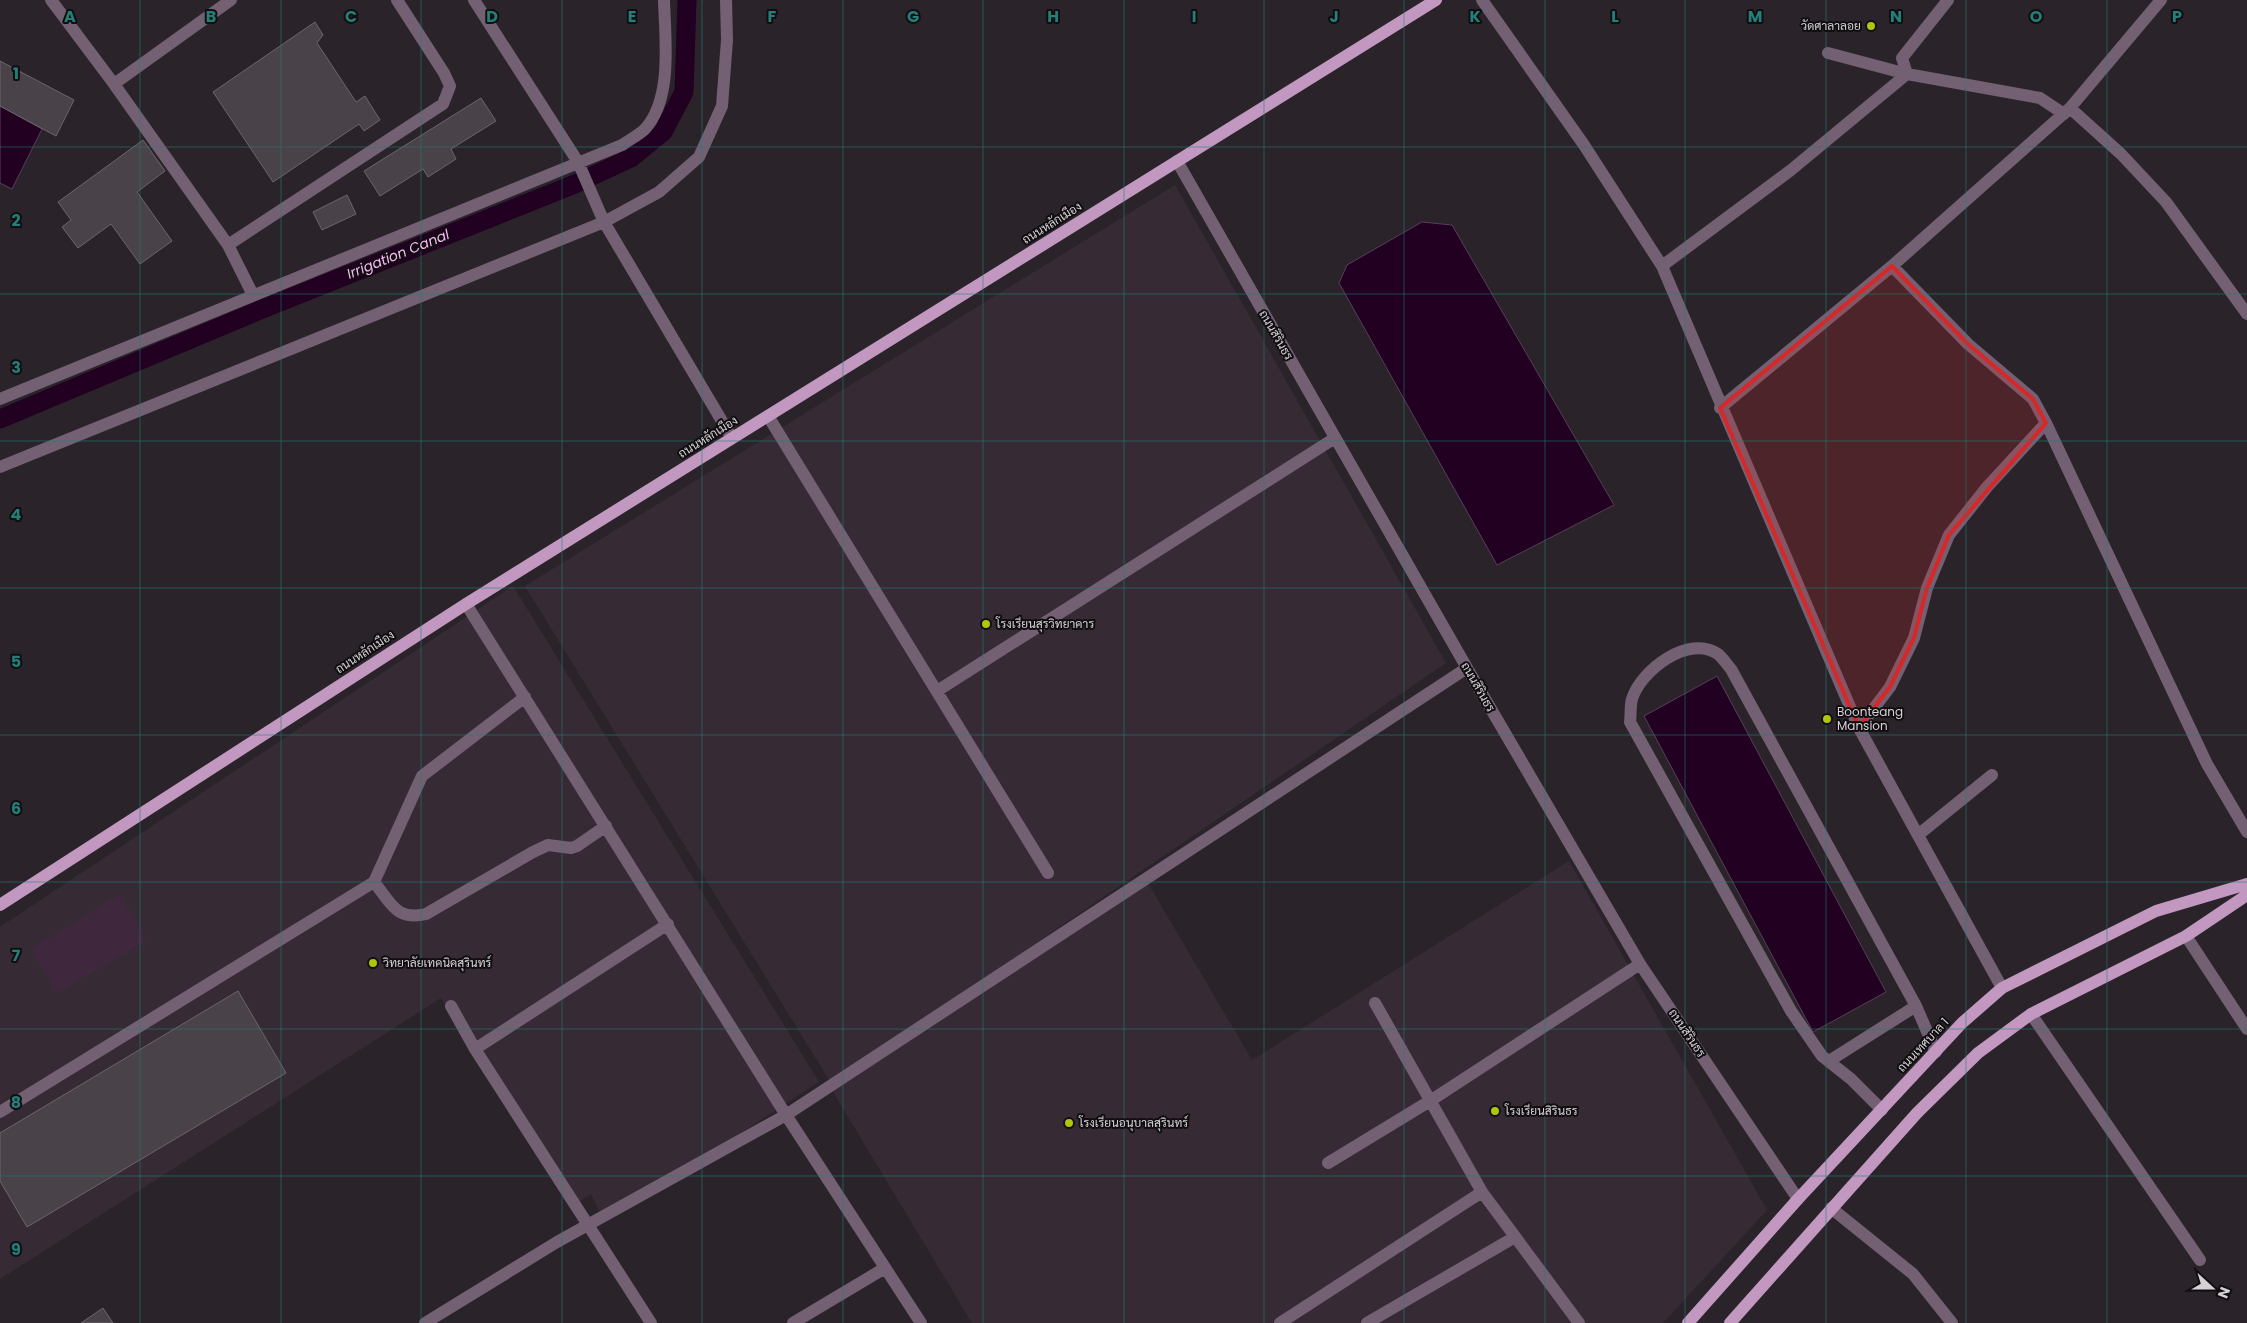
<svg xmlns="http://www.w3.org/2000/svg" width="2247" height="1323" viewBox="0 0 2247 1323" font-family="Poppins,Sarabun,sans-serif">
  <style>
    .built { fill: #362b35 }
    .green { fill: #3f273e }
    .water { fill: #210021; stroke: #573f57 }
    .lines { fill: none; stroke-linecap: round; stroke-linejoin: round }
    .canal { stroke: #210021; stroke-width: 19 }
    .building { fill: #494248; stroke: #6c656c }
    .minor { stroke: #746073; stroke-width: 12 }
    .major { stroke: #c298c0; stroke-width: 12 }
    .marked { fill: #d62828; fill-opacity: 0.2; stroke: #d62828; stroke-width: 4; stroke-linejoin: round }
    .grid { fill: none; stroke: #237f78; stroke-width: 1; stroke-opacity: 0.55 }
    .poi-dot { fill: #aec60b; stroke: #110e11; stroke-width: 2 }
    .labels { text-anchor: middle; stroke-width: 4; stroke-linejoin: round; paint-order: stroke }
    .poi-label { font-size: 12px; fill: #d5d1d5; stroke: #110e11; text-anchor: start }
    .street-label { font-size: 12px; fill: #d5d1d5; stroke: #110e11 }
    .water-label { font-size: 14px; font-style: italic; fill: #fdb7f9; stroke: #110e11 }
    .grid-label { font-size: 16px; text-anchor: middle; font-weight: bold; fill: #237f78; stroke: #110e11; stroke-width: 4; stroke-linejoin: round; paint-order: stroke }
  </style>
  <rect width="100%" height="100%" fill="#2a242a"/>
  <!-- built -->
  <path class="built" d="M1175,185L1446,663L831,1083L525,586Z
    M513,586L819,1082L604,1222L591,1194L570,1207L441,998L0,1279V927Z
    M1569,861L1767,1210L1663,1323H972L829,1085L1146,880L1252,1060Z"/>
  <!-- green -->
  <path class="green" d="M120,895L147,940L57,993L31,949Z"/>
  <!-- water -->
  <path class="water" d="M0,106L42,129L12,189L0,183Z
    M1422,222L1452,225L1614,505L1497,565L1339,283L1347,265Z
    M1717,676L1886,992L1813,1032L1644,716Z"/>
  <g class="lines">
    <!-- canal -->
    <path class="canal" d="M0,419L260,310L575,184L631,158L663,132L684,92L687,0"/>
  </g>
  <!-- building -->
  <path class="building" d="M315,22L323,35L317,43L356,102L365,96L380,120L364,131L359,124L273,182L213,92Z
    M0,61L74,100L56,136L0,106Z
    M481,98L496,121L451,149L456,159L428,177L423,169L380,196L364,171Z
    M143,140L165,171L137,192L172,241L140,264L111,224L78,248L62,227L71,220L58,202Z
    M347,195L356,214L322,230L313,212Z
    M238,991L286,1073L27,1227L0,1181V1133Z
    M103,1308L113,1323H81Z"/>
  <g class="lines">
    <!-- minor -->
    <path class="minor" d="M51,0L114,84L228,245L253,295
      M474,0L578,162L604,222L732,438
      M1482,0L1584,145L1662,266L1859,728L2002,988
      M1828,53L1907,74L2040,98L2064,114
      M114,84L231,0
      M2070,108L2121,154L2166,202L2247,314
      M1177,161L1467,668L1640,964L1798,1199
      M228,245L443,104L450,86L444,73L397,0
      M1662,266L1791,170L1907,74L1902,58L1948,0
      M1892,266L1968,344L2033,399L2046,423L2207,764L2247,832
      M0,399L622,145C629,140 639,135 645,129C673,98 665,39 664,0
      M1720,408L1892,266L2070,108L2161,0
      M768,416L1048,873
      M0,467L604,222L659,192L699,157L722,106L727,40L726,0
      M466,604L786,1115L921,1323
      M937,691L1335,438
      M1859,728L1890,687L1914,638L1927,588L1949,535L1987,487L2046,423
      M1918,835L1992,775
      M374,882C391,903 396,921 426,914L533,852L548,845L571,848L577,846L606,826
      M2186,936L2247,1029
      M1375,1003L1482,1192L1579,1323
      M451,1006L475,1049L651,1323
      M2031,1014L2200,1260
      M475,1049L668,924
      M1829,1061L1916,1006
      M1882,1110L1851,1079L1822,1056L1791,1011L1630,722C1631,715 1630,706 1632,699C1641,670 1689,634 1718,654C1723,658 1727,665 1731,669L1916,1006L1936,1052
      M0,1112L374,882L422,776L525,697
      M1328,1163L1430,1101L1640,964
      M1831,1208L1913,1274L1952,1323
      M425,1323L557,1242L786,1115L1467,668
      M793,1323L885,1268
      M1280,1323L1482,1192
      M1367,1323L1515,1237"/>
    <!-- major -->
    <path class="major" d="M0,905L466,604L1436,0
      M1688,1323L1798,1199L1962,1023L2002,988L2156,911L2247,884
      M1730,1323L1917,1113L1978,1053L2031,1014L2186,936L2247,895"/>
  </g>
  <!-- marked area -->
  <path class="marked" d="M1892,266L1968,344L2033,399L2046,423L1949,535L1927,588L1914,638L1890,687L1859,728L1720,408Z"/>
  <!-- grid -->
  <path class="grid" d="M140,0V1323M281,0V1323M421,0V1323M562,0V1323M702,0V1323M843,0V1323M983,0V1323M1124,0V1323M1264,0V1323M1404,0V1323M1545,0V1323M1685,0V1323M1826,0V1323M1966,0V1323M2107,0V1323M0,147H2247M0,294H2247M0,441H2247M0,588H2247M0,735H2247M0,882H2247M0,1029H2247M0,1176H2247"/>
  <!-- markers -->
  <g class="poi-dot">
    <circle cx="1871" cy="26" r="5"/>
    <circle cx="986" cy="624" r="5"/>
    <circle cx="1827" cy="719" r="5"/>
    <circle cx="373" cy="963" r="5"/>
    <circle cx="1495" cy="1111" r="5"/>
    <circle cx="1069" cy="1123" r="5"/>
  </g>
  <g class="labels">
    <!-- poi labels -->
    <g class="poi-label">
      <text x="1861" y="30" text-anchor="end">วัดศาลาลอย</text>
      <text x="996" y="628">โรงเรียนสุรวิทยาคาร</text>
      <text x="1837" y="716">Boonteang<tspan x="1837" dy="14">Mansion</tspan></text>
      <text x="383" y="967">วิทยาลัยเทคนิคสุรินทร์</text>
      <text x="1505" y="1115">โรงเรียนสิรินธร</text>
      <text x="1079" y="1127">โรงเรียนอนุบาลสุรินทร์</text>
    </g>
    <!-- street labels -->
    <g class="street-label">
      <text transform="translate(1052 223) rotate(-32)" y="4">ถนนหลักเมือง</text>
      <text transform="translate(1276 335) rotate(60)" y="4">ถนนสิรินธร</text>
      <text transform="translate(708 437) rotate(-32)" y="4">ถนนหลักเมือง</text>
      <text transform="translate(365 652) rotate(-33)" y="4">ถนนหลักเมือง</text>
      <text transform="translate(1478 687) rotate(60)" y="4">ถนนสิรินธร</text>
      <text transform="translate(1687 1033) rotate(56)" y="4">ถนนสิรินธร</text>
      <text transform="translate(1923 1045) rotate(-47)" y="4">ถนนเทศบาล 1</text>
    </g>
    <!-- water labels -->
    <g class="water-label">
      <text transform="translate(398 254) rotate(-22)" y="5">Irrigation Canal</text>
    </g>
  </g>
  <g class="grid-label">
    <text x="70" y="22">A</text>
    <text x="211" y="22">B</text>
    <text x="351" y="22">C</text>
    <text x="492" y="22">D</text>
    <text x="632" y="22">E</text>
    <text x="772" y="22">F</text>
    <text x="913" y="22">G</text>
    <text x="1053" y="22">H</text>
    <text x="1194" y="22">I</text>
    <text x="1334" y="22">J</text>
    <text x="1475" y="22">K</text>
    <text x="1615" y="22">L</text>
    <text x="1755" y="22">M</text>
    <text x="1896" y="22">N</text>
    <text x="2036" y="22">O</text>
    <text x="2177" y="22">P</text>
    <text x="16" y="79">1</text>
    <text x="16" y="226">2</text>
    <text x="16" y="373">3</text>
    <text x="16" y="520">4</text>
    <text x="16" y="667">5</text>
    <text x="16" y="814">6</text>
    <text x="16" y="961">7</text>
    <text x="16" y="1108">8</text>
    <text x="16" y="1255">9</text>
  </g>
  <!-- north arrow -->
  <g transform="translate(2212 1288) rotate(111)" stroke="#110e11" stroke-width="4" paint-order="stroke">
  <path d="M0-4L9 19L0 12L-9 19Z" fill="#d5d1d5"/>
  <text y="-8" font-size="14" font-weight="bold" text-anchor="middle" fill="#d5d1d5">N</text>
  </g>
</svg>
